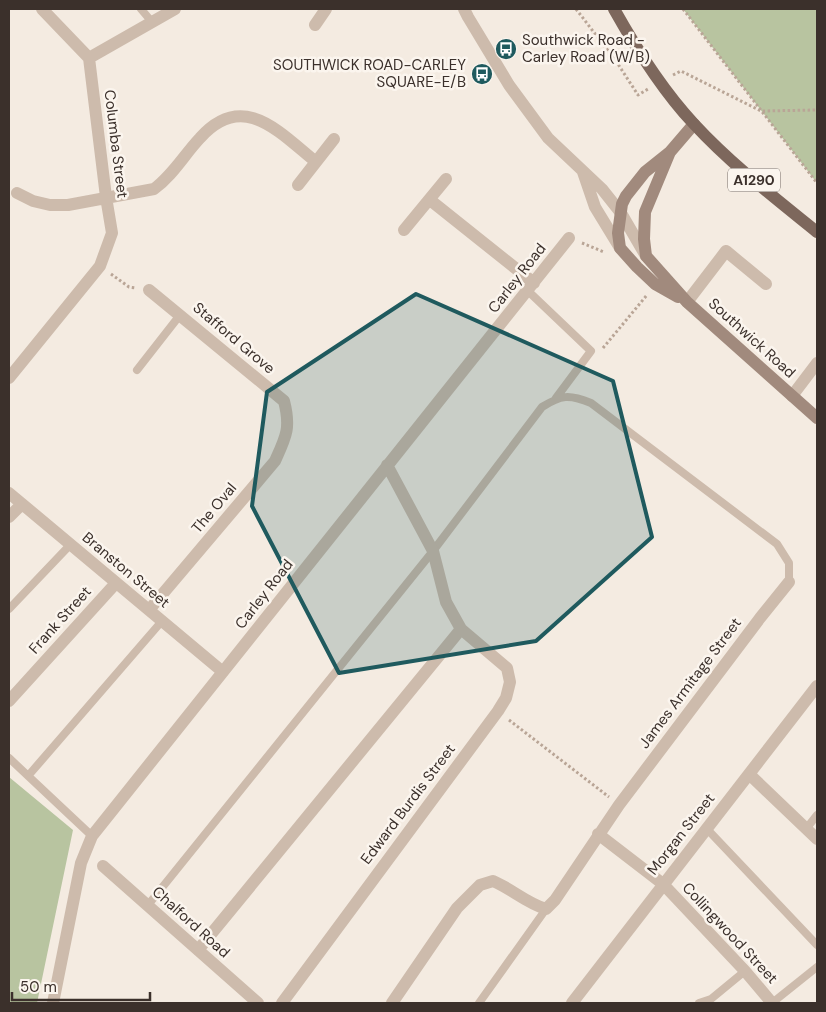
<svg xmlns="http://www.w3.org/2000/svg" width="826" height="1012" viewBox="0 0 826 1012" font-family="'DM Sans',sans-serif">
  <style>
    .green { fill: #b8c4a0 }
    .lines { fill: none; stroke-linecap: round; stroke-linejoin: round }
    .path { stroke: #b9a596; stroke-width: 3; stroke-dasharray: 2.5 2.5; stroke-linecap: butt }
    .service { stroke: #cdbbac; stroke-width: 8 }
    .minor { stroke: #cdbbac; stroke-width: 12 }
    .tertiary { stroke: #cdbbac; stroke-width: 12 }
    .secondary { stroke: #a18a7d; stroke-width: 12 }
    .primary { stroke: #7d675c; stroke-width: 12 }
    .marked { fill: #1f5a5e; fill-opacity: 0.2; stroke: #1f5a5e; stroke-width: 4; stroke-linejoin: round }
    .labels { text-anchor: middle; stroke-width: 5; stroke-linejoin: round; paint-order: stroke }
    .shield { fill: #fbf5ee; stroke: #756b66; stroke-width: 1 }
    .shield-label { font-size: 14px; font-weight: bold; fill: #3b302b }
    .poi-label { font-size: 15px; fill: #3b302b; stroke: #fbf5ee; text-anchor: start }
    .street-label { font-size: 15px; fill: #3b302b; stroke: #fbf5ee }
  </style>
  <rect width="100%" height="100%" fill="#f4ebe1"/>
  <!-- green -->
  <path class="green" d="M683,9H817V183Z
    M9,777L73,830L37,1003H9Z"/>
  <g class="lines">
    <!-- path -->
    <path class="path" d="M576,9L616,61L638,95L648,89
      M683,9L817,183
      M673,75L681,71L761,111L817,110
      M582,243L604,252
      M111,274L129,287L136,288
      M603,348L647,295
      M509,720L609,797"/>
    <!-- service -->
    <path class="service" d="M141,9L152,22
      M528,291L591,351L556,398
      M137,370L180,315
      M9,609L70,545
      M9,758L92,836
      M28,776L162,621
      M707,829L817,945
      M806,829L817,815
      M148,905L433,551L542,407C561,395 569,394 591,403L777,544L789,563V582
      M479,1003L546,909
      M699,1003L711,999L745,971
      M772,1003L817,967"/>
    <!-- minor -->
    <path class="minor" d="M42,9L89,58
      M315,25L326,9
      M89,58L175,9
      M298,185L334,139
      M17,193L33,201L50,205H68L154,189C173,175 184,155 200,138C243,90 279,132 316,162
      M430,200L534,283
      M404,230L446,179
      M149,290L284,401C291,428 286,437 275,461L149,610
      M687,302L726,251L766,284
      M9,378L100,266L112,233L106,197L89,58
      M792,396L817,363
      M9,493L223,672
      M9,517L22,504
      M9,701L116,583
      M749,774L817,839
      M598,834L663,884L745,971L772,1003
      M103,866L258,1003
      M198,950L461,629
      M53,1003L81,863L92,836L569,238
      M282,1003L498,711L506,698L510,682L507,668L461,629L446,602L433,551L387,465
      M392,1003L457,908L480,885L493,881C512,889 526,903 546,909L555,900L619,805L760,618L789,582
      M572,1003L817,686"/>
    <!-- tertiary -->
    <path class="tertiary" d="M464,9L468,17L509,85L548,138L602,189L621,213L646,256
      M583,172L595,207L620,248"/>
    <!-- secondary -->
    <path class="secondary" d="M670,152L645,212L644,239L646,256L687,302L817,418
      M678,297L655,284L637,267L620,248L618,233L622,204L626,196L645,172L670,152L694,124"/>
    <!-- primary -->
    <path class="primary" d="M614,9C637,50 662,90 694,124C731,164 775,198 817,232"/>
  </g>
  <!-- marked area -->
  <path class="marked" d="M416,294L613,381L652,537L536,641L339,673L252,506L267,392Z"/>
  <!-- icons -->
  <defs>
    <g id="bus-disc" transform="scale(1.125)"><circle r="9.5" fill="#1f5a5e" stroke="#fbf5ee"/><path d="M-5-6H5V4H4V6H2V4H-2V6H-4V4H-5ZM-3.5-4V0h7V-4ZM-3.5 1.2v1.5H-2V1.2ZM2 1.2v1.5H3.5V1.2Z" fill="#fff"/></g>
  </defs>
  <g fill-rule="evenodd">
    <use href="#bus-disc" x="506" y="49"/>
    <use href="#bus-disc" x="482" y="74"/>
  </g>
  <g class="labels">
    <!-- shield labels -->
    <rect class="shield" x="728" y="168.5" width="52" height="23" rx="4"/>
    <g class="shield-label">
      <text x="754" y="185">A1290</text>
    </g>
    <!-- poi labels -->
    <g class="poi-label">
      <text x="522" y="45">Southwick Road -<tspan x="522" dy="17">Carley Road (W/B)</tspan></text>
      <text x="466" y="70" text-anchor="end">SOUTHWICK ROAD-CARLEY<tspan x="466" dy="17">SQUARE-E/B</tspan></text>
    </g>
    <!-- street labels -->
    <g class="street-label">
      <text transform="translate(116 144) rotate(83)" y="5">Columba Street</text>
      <text transform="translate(517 278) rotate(-52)" y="5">Carley Road</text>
      <text transform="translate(234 338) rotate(40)" y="5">Stafford Grove</text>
      <text transform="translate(752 338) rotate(42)" y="5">Southwick Road</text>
      <text transform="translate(214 508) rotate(-50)" y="5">The Oval</text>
      <text transform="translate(126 570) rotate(40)" y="5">Branston Street</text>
      <text transform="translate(264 594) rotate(-52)" y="5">Carley Road</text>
      <text transform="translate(60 620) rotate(-48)" y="5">Frank Street</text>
      <text transform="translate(690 683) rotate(-53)" y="5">James Armitage Street</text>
      <text transform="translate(408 804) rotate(-53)" y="5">Edward Burdis Street</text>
      <text transform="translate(681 834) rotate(-52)" y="5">Morgan Street</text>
      <text transform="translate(191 922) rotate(42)" y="5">Chalford Road</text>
      <text transform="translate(730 933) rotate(47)" y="5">Collingwood Street</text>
    </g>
  </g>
  <!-- border -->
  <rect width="826" height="1012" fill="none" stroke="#3b302b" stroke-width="20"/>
  <!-- scale -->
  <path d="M12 992v8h138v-8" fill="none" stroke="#3b302b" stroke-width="2.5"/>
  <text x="20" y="992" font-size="15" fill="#3b302b" stroke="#fbf5ee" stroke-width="4" paint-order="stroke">50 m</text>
</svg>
